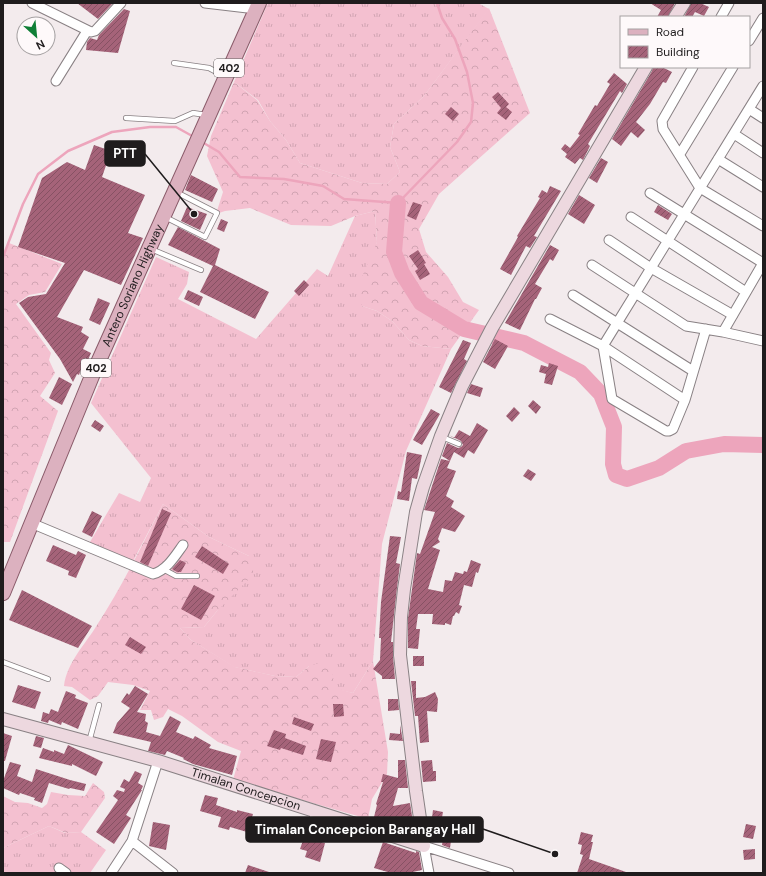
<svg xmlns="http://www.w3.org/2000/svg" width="766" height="876" viewBox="0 0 766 876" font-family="'DM Sans',sans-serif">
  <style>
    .grass { fill: url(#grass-tufts) }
    .forest { fill: url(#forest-crowns) }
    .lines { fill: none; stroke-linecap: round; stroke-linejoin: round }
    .stream { stroke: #eda5bc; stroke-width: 2.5 }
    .river { stroke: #eda5bc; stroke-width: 16 }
    .building { fill: url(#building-hatch) }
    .lane-casing { stroke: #898184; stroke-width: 6 }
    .street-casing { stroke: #898184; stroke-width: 11 }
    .secondary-casing { stroke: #898184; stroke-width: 14 }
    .primary-casing { stroke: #8a5b6a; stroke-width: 16 }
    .lane { stroke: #fff; stroke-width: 4.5 }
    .street { stroke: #fff; stroke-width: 9 }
    .secondary { stroke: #edd8df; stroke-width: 12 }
    .primary { stroke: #dcb1bf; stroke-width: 14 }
    .labels { text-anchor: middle; stroke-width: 3.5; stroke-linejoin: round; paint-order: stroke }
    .shield { fill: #fef9fa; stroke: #625e5f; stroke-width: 1 }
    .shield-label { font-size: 11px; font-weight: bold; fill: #1f1c1d }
    .street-label { font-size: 12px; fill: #1f1c1d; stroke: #fef9fa }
    .leader { fill: none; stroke: #1f1c1d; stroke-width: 1.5 }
    .callout-dot { fill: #1f1c1d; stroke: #fef9fa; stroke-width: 1.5 }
    .callout { fill: #1f1c1d; stroke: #1f1c1d; stroke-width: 1.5 }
    .callout-label { font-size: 13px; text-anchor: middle; font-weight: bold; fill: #fff }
  </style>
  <defs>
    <pattern id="grass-tufts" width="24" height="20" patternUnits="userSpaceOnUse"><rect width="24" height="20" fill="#f4c0d0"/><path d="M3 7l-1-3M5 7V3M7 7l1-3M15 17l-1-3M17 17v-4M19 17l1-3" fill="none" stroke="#d1a4b2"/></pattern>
    <pattern id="forest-crowns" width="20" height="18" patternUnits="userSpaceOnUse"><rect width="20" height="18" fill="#f4c0d0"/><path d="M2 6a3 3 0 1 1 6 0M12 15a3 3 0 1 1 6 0" fill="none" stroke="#d1a4b2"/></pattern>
    <pattern id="building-hatch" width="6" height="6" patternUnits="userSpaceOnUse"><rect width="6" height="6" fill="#a56379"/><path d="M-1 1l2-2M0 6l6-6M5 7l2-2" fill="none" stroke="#865163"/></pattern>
  </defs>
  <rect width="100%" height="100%" fill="#f3ebed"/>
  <!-- grass -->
  <path class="grass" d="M268,3H478L489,9L424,96L394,124L390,147L400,172L387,184L362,183L300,163L286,140L270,121L258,100L234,82Z
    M375,211L377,242L362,306L377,311L392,321L409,340L422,346L451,349L406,451L382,544L373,661L353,693L335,689L309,666L296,677L275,676L234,667L191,640L180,628L204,627L217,611L249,556L209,537L163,504L131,565L87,547L119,493L140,502L151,478L91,403L156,257L189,272L187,284L178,299L256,339L317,269L328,276L355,216Z
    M49,826L65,833L81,832L106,850L90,873H3V848Z"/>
  <!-- forest -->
  <path class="forest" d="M489,8L530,113L439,194L419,229L426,252L448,277L463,302L479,310L451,349L422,346L409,340L392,321L377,311L362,306L359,284L377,242L375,211L355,216L331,226L291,225L250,208L225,211L216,214L223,192L207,156L211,136L234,82L257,100L270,121L286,140L300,163L362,183L387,184L400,172L390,147L394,124L424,96Z
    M9,243L62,264L45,292L29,295L16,304L51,353L49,360L55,373L40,396L58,411L10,542H3V257Z
    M163,504L209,537L249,556L254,574L217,611L204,627L180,628L191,640L235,667L275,676L296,677L309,666L330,660L335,688L353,693L373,661L388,752L387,774L372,799L368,819L233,780L241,751L218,742L182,716L168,709L163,717L154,720L151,710H140L150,691L133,685L108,682L98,696L90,700L72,687L64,686C67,662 85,645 97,625C122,587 142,545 163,504Z
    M93,783L104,792L105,798L81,832L66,833L49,826L3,848V796L15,802L28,803L42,808L47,804L51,792L68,795L85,796Z"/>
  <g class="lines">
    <!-- stream -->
    <path class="stream" d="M202,142L219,152L240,177L284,179L323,186L344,199L398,203L457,142L471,122L473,103L467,72L455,39L442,18L437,3
      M3,257L23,204L38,174L68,151L112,132L150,127H176L194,137"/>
    <!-- river -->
    <path class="river" d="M398,203L394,252L402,273L421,303L464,329L524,343L580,372L601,394L614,427L613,464L616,475L627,479L659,468L686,451L724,444L763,445"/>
  </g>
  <!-- building -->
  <path class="building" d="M77,3H110L112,4L98,19Z
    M650,3H675L668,17H657L661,10Z
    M691,3H700L709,7L704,16L695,12L692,17H684Z
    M124,9L130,11L118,53L86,50L87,42L90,38L97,40L99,35Z
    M653,67H662L672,72L666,83L663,82L650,104L636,122L645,130L638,138L631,132L621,146L612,139L652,71Z
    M614,73L627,84L622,93L620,91L588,144L590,146L583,160L580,158L575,164L565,157L567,154L561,149L565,144L570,148L580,135L578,134L595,105L597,106L610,84L607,82Z
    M498,92L509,104L506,107L512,112L506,120L497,113L501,108L492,97Z
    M451,107L459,114L453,121L445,114Z
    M94,145L111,151L102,177L145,195L128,233L143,238L121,285L84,270L57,317L83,327L81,332L89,337L83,349L91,353L88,360L85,358L79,375L77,374L73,382L60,359L19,303L28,297L46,294L65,263L18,247L42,178L67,162L85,170Z
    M601,158L608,162L597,183L589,178Z
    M191,175L218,189L212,202L185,190Z
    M550,186L561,191L534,236L537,237L530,248L526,246L511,275L500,269L518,237L517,236L540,198L538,197L542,190L547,193Z
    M579,195L595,205L584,224L568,214Z
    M413,202L422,205L416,220L407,216Z
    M658,205L672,214L668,220L654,212Z
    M187,207L207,214L200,230L181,221Z
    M221,219L228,222L224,232L217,229Z
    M178,227L220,249L215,265L269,292L255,319L200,292L213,266L168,245Z
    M550,245L559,250L553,261L550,259L535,284L542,288L536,299H535L520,330L505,323Z
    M418,250L426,263L424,264L430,274L420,280L415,271L418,269L409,256Z
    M304,280L309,285L299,296L294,291Z
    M188,290L203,297L199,306L184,299Z
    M98,298L110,303L100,325L89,320Z
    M495,339L508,346L495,369L483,362Z
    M463,340L471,343L464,359L467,361L451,393L439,387Z
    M549,363L558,366L552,385L544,383L546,374L539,372L541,365L548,367Z
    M59,377L72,384L62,405L49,398Z
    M471,384L483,388L480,397L467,393Z
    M533,400L541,407L536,414L528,406Z
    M514,407L520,413L512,422L506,416Z
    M431,409L440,414L422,445L413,440Z
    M95,420L104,426L100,432L91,426Z
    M477,423L488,430L474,454L468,450L464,458L454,452L450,461L442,456L447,443L458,448L461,447L463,445L461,441L449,435L454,438L459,430L470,436Z
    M407,452L422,455L417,479L412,478L409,501L397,499L398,491L401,492Z
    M441,459L450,461L447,468L456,471L446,496L454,501L451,507L465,516L455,532L442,528L438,539L440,542L432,547L440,550L428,589L443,592L445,580L452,581L455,572L463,574L464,571L467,572L471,560L481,564L478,573L476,572L472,587L464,585L459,605L462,606L459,614L456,612L454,616H453L451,625L445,623V625L432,624L433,614H418L416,629H420L418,649L408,648V618L417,553L420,554L435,512L424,510Z
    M528,469L536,474L531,481L523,476Z
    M162,509L171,513L148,566L140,562Z
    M92,511L102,516L92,537L82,532Z
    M390,536L401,537L396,563L400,564L397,588L391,642H393V656L395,679H382V676L373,669L380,660L381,638H379L381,602Z
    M53,545L76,555L78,551L86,555L76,578L68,575L69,571L46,561Z
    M202,546L229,564L223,574L195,557Z
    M180,560L186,563L181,572H177L172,569Z
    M194,585L215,596L201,620L181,609Z
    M22,590L92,626L78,648L9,620Z
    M130,637L146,647L141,654L125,645Z
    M413,656H424V666H413Z
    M411,681H416V698L425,697L435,692L438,699L437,712L427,711L429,742L420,743L418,716H415Z
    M18,685L41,692L35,709L12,702Z
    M135,686L148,694L137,712L146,714L145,721L148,723L146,732L160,736L170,716L181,722L176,732L193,739L195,736L211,745L209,748L237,756L232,775L193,764L183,759L184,758L167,751L165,755L148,751L151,742L113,733L117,723L130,708L121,702L127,693L129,695Z
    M66,691L76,695L75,698L88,703L78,729L62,722L61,725L49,720L48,723L41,721L43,712L49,714L51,709L58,712Z
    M388,699H398L399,710L388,711Z
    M333,704H343L344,716L334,717Z
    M294,717L314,724L311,731L292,724Z
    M400,725L403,741L389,740L390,733L400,734Z
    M274,730L286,734L285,738L306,746L303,755L281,748L280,750L267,746Z
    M3,733L12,736L5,761H3Z
    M36,736L44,738L41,748L33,746Z
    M321,739L336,742L331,762L316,759Z
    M68,745L103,762L96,776L72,764V766L39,758L43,748L54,752V750L64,754Z
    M398,760H405L408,788H398L393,806L410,803L415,835L402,831V829L373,821L377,805L376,804L383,782H381L383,774L398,778Z
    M432,760L433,771H436V781L423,782L421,761Z
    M10,762L21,765L17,776L32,782L36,769L70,780L86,784L84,791L70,788L69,789L49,783L42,803L34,800L35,798L20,793L19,795L3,788V781Z
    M135,771L142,774L138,783L143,786L141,790H142L126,815L131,818L114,844L96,832L118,800L113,796L117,790L124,792L125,789L120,787L124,779L129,782Z
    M205,795L218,798L216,805L237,812V810L253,814L247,832L230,827L229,830L218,827L221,817L200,811Z
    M433,810L443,812L441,823L445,824L442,836L430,833Z
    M153,822L170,825L166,850L149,846Z
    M746,824L756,826L753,839L743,837Z
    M306,832L319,836L317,841L325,843L320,862L305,857L307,851L300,849Z
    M444,832L452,833L450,848L442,845Z
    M581,832L593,835L591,842H593L589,859L626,872V873H577L583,855L580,854L582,845L578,844Z
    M383,842L416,853V851L419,852L422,870L408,873H391L374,868Z
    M755,849V859L744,860L743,850Z
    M248,865L269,872V873H245Z"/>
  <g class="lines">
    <!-- lane casing -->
    <g class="lane-casing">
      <path id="lane" d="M174,63L209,68L224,76
        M126,118L175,121L193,113L206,115
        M165,217L205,237L217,213L176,192
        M151,249L201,270
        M442,437L459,444
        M163,569L176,576H197
        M3,662L48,679
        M89,742L99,705
        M308,829L314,812"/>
    </g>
    <!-- street casing -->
    <g class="street-casing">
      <path id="street" d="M32,3L91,32L95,31L121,3
        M205,3L256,9
        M721,17L729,3
        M749,41L763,18
        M693,67L662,121L663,129L700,188L763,226
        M56,81L87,31
        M749,109L763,118
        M734,134L763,153
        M680,154L733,67
        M718,159L763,187
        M650,193L763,263
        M631,217L746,292
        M609,240L651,268L733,315
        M592,265L686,326L723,332L763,341
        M573,295L693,371
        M550,319L603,346L685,400
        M706,329L685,400L673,429L669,431H666L612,399L603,346L763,86
        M723,332L763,263
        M31,523L153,574C167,570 175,556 183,545
        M132,841L173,873
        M59,868L66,873
        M111,873L132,841L158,761
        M429,873L424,846L509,873"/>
    </g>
    <!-- secondary casing -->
    <g class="secondary-casing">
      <g id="secondary">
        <path d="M675,17L684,3"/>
        <path id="s1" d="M3,719L158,761L424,846L416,791L400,655L401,617L404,589L416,512L423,487L441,436L462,386L492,328L646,67"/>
      </g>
    </g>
    <!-- primary casing -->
    <g class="primary-casing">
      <g id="primary">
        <path id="s2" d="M3,593L92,376L259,3"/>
      </g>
    </g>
    <!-- lane -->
    <use href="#lane" class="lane"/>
    <!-- street -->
    <use href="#street" class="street"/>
    <!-- secondary -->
    <use href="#secondary" class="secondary"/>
    <!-- primary -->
    <use href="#primary" class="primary"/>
  </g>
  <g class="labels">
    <!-- shield labels -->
    <g class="shield">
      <rect x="214" y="59" width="30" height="18" rx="3"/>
      <rect x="81" y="359" width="30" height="18" rx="3"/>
    </g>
    <g class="shield-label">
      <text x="229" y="72">402</text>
      <text x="96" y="372">402</text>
    </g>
    <!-- street labels -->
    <g class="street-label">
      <text dy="4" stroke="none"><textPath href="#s2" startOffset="334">Antero Soriano Highway</textPath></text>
      <text dy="4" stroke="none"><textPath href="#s1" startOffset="253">Timalan Concepcion</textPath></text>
    </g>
  </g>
  <!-- callouts -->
  <path class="leader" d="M194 214L145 154M555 854L483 829"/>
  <g class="callout-dot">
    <circle cx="194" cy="214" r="4"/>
    <circle cx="555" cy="854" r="4"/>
  </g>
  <g class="callout">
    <rect x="105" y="141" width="40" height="25" rx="4"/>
    <rect x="246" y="817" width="237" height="25" rx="4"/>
  </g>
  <g class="callout-label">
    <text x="125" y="158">PTT</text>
    <text x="365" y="834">Timalan Concepcion Barangay Hall</text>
  </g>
  <!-- border -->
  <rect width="766" height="876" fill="none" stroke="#1f1c1d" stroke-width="8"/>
  <!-- legend -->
  <rect x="620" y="16" width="130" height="52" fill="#fef9fa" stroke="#a5a1a2"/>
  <rect x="628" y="29" width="20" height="6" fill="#dcb1bf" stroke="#a5a1a2"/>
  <text x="656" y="36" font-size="12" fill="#1f1c1d">Road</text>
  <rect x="628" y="46" width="20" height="12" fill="url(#building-hatch)" stroke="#a5a1a2"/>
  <text x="656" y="56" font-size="12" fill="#1f1c1d">Building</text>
  <!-- north arrow -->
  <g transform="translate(36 36) rotate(153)"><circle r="19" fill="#fef9fa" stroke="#a5a1a2"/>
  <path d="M0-3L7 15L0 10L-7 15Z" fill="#0f7f36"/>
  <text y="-6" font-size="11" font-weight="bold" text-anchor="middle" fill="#1f1c1d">N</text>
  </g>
</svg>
